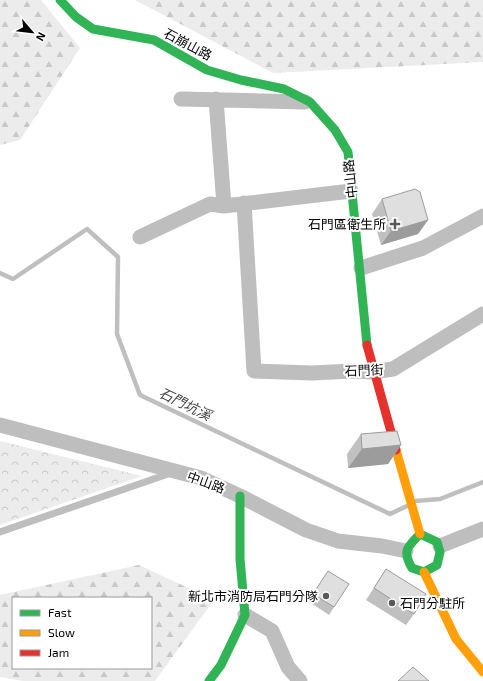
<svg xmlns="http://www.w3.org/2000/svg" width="483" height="681" viewBox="0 0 483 681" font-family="'Exo 2','Noto Sans TC',sans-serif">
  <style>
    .forest { fill: url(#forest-firs); fill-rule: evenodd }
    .park { fill: url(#park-crowns) }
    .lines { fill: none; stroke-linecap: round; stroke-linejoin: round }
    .stream { stroke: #bfbfbf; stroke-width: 4.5 }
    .lane { stroke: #bebebe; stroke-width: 7 }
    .street { stroke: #bebebe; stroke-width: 15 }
    .fast { stroke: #30b455; stroke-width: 9 }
    .slow { stroke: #ff9f0a; stroke-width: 9 }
    .jam { stroke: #e5322d; stroke-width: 9 }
    .wall { fill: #c0c0c0 }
    .shaded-wall { fill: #9c9c9c }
    .building { fill: #dfdfdf; stroke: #9c9c9c }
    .poi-dot { fill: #595959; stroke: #fff; stroke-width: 1.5 }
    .labels { text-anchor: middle; stroke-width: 4; stroke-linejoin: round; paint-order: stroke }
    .street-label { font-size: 13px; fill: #000; stroke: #fff }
    .poi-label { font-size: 13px; fill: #000; stroke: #fff; text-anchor: end }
    .water-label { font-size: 14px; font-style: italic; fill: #444; stroke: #fff }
  </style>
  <defs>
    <pattern id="forest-firs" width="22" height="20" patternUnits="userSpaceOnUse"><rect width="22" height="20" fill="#ececec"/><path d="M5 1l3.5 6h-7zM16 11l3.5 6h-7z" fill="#c9c9c9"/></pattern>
    <pattern id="park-crowns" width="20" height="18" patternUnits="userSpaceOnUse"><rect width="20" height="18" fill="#ececec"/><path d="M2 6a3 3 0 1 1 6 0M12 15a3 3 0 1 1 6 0" fill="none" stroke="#c9c9c9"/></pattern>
  </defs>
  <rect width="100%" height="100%" fill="#fff"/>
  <!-- forest -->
  <path class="forest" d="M0,0H41L80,48L20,140L0,145Z
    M135,0H483V62L273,73Z
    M139,565L214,600L155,681H23L0,677V595ZM13,598H151V668H13Z"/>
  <!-- park -->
  <path class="park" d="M0,441L142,476L0,525Z"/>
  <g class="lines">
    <!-- stream -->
    <path class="stream" d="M0,273L13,279L87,229L118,257L117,334L140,395L390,514L407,506
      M415,501L440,499L483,482"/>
    <!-- lane -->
    <path class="lane" d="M0,532L171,473"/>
    <!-- street -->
    <path class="street" d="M181,99L305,102
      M216,99L224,206
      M244,203L254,371L312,373L353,371L373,372L393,369L483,314
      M140,237L210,204L224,206L351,191
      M361,268L423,248L483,216
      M0,425L201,478L240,496L306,530L338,541L382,546L406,551
      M440,546L483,529
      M245,615L272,631L288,667L300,681"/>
    <!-- fast -->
    <path class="fast" d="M60,0L76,17L93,29L154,40L207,70L241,80L284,89L310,102L335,130L348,152L367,345
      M420,534L437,542L440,552L437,565L424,572L412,568C402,551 407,547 420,534Z
      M209,681L221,665L245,615L240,559V496"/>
    <!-- slow -->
    <path class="slow" d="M396,450L420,534
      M424,572L456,639L483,672"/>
    <!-- jam -->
    <path class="jam" d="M367,345L396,450"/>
  </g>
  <!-- wall -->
  <path class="wall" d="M382,199L428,220L418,234L381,245L372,214Z
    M361,434L401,445L388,464L348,468L347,454Z
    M386,569L414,614L406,625L366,600Z
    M328,571L334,607L329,615L308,601Z"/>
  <!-- shaded-wall -->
  <path class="shaded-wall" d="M428,220L418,234L381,245L391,231Z
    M401,445L388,464L348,468L362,449Z"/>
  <!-- building -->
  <path class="building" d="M415,189L420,192L428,220L391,231L382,199Z
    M397,431L401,445L362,449L361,434Z
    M386,569L426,594L414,614L374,588Z
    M328,571L349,584L334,607L313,594Z
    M413,667L429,681H398Z"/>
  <!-- markers -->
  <g class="poi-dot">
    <path d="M393 218h4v4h4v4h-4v4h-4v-4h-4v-4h4z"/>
    <circle cx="326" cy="596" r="4"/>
    <circle cx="392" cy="603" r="4"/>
  </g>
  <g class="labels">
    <!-- street labels -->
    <g class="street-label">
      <text transform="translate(188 44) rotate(28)" y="5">石崩山路</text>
      <text transform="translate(350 179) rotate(-96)" y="5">中山路</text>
      <text transform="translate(364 370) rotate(-2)" y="5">石門街</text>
      <text transform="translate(206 482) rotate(20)" y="5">中山路</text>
    </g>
    <!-- poi labels -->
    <g class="poi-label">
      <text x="386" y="229">石門區衛生所</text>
      <text x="318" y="601">新北市消防局石門分隊</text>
      <text x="400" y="608" text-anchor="start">石門分駐所</text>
    </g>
    <!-- water labels -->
    <g class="water-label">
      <text transform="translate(185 404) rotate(26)" y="5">石門坑溪</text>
    </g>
  </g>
  <!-- legend -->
  <rect x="12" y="597" width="140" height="72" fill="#ffffff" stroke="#999999"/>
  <rect x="20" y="610" width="20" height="6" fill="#30b455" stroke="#999999"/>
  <text x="48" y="617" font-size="12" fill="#000000">Fast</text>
  <rect x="20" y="630" width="20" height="6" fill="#ff9f0a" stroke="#999999"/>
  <text x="48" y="637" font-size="12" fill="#000000">Slow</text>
  <rect x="20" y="650" width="20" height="6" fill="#e5322d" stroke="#999999"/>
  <text x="48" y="657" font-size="12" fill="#000000">Jam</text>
  <!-- north arrow -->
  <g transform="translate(32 32) rotate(118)" stroke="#ffffff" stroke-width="3" paint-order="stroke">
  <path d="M0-3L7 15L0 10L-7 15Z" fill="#000000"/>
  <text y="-6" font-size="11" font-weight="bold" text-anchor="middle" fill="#000000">N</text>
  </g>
</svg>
